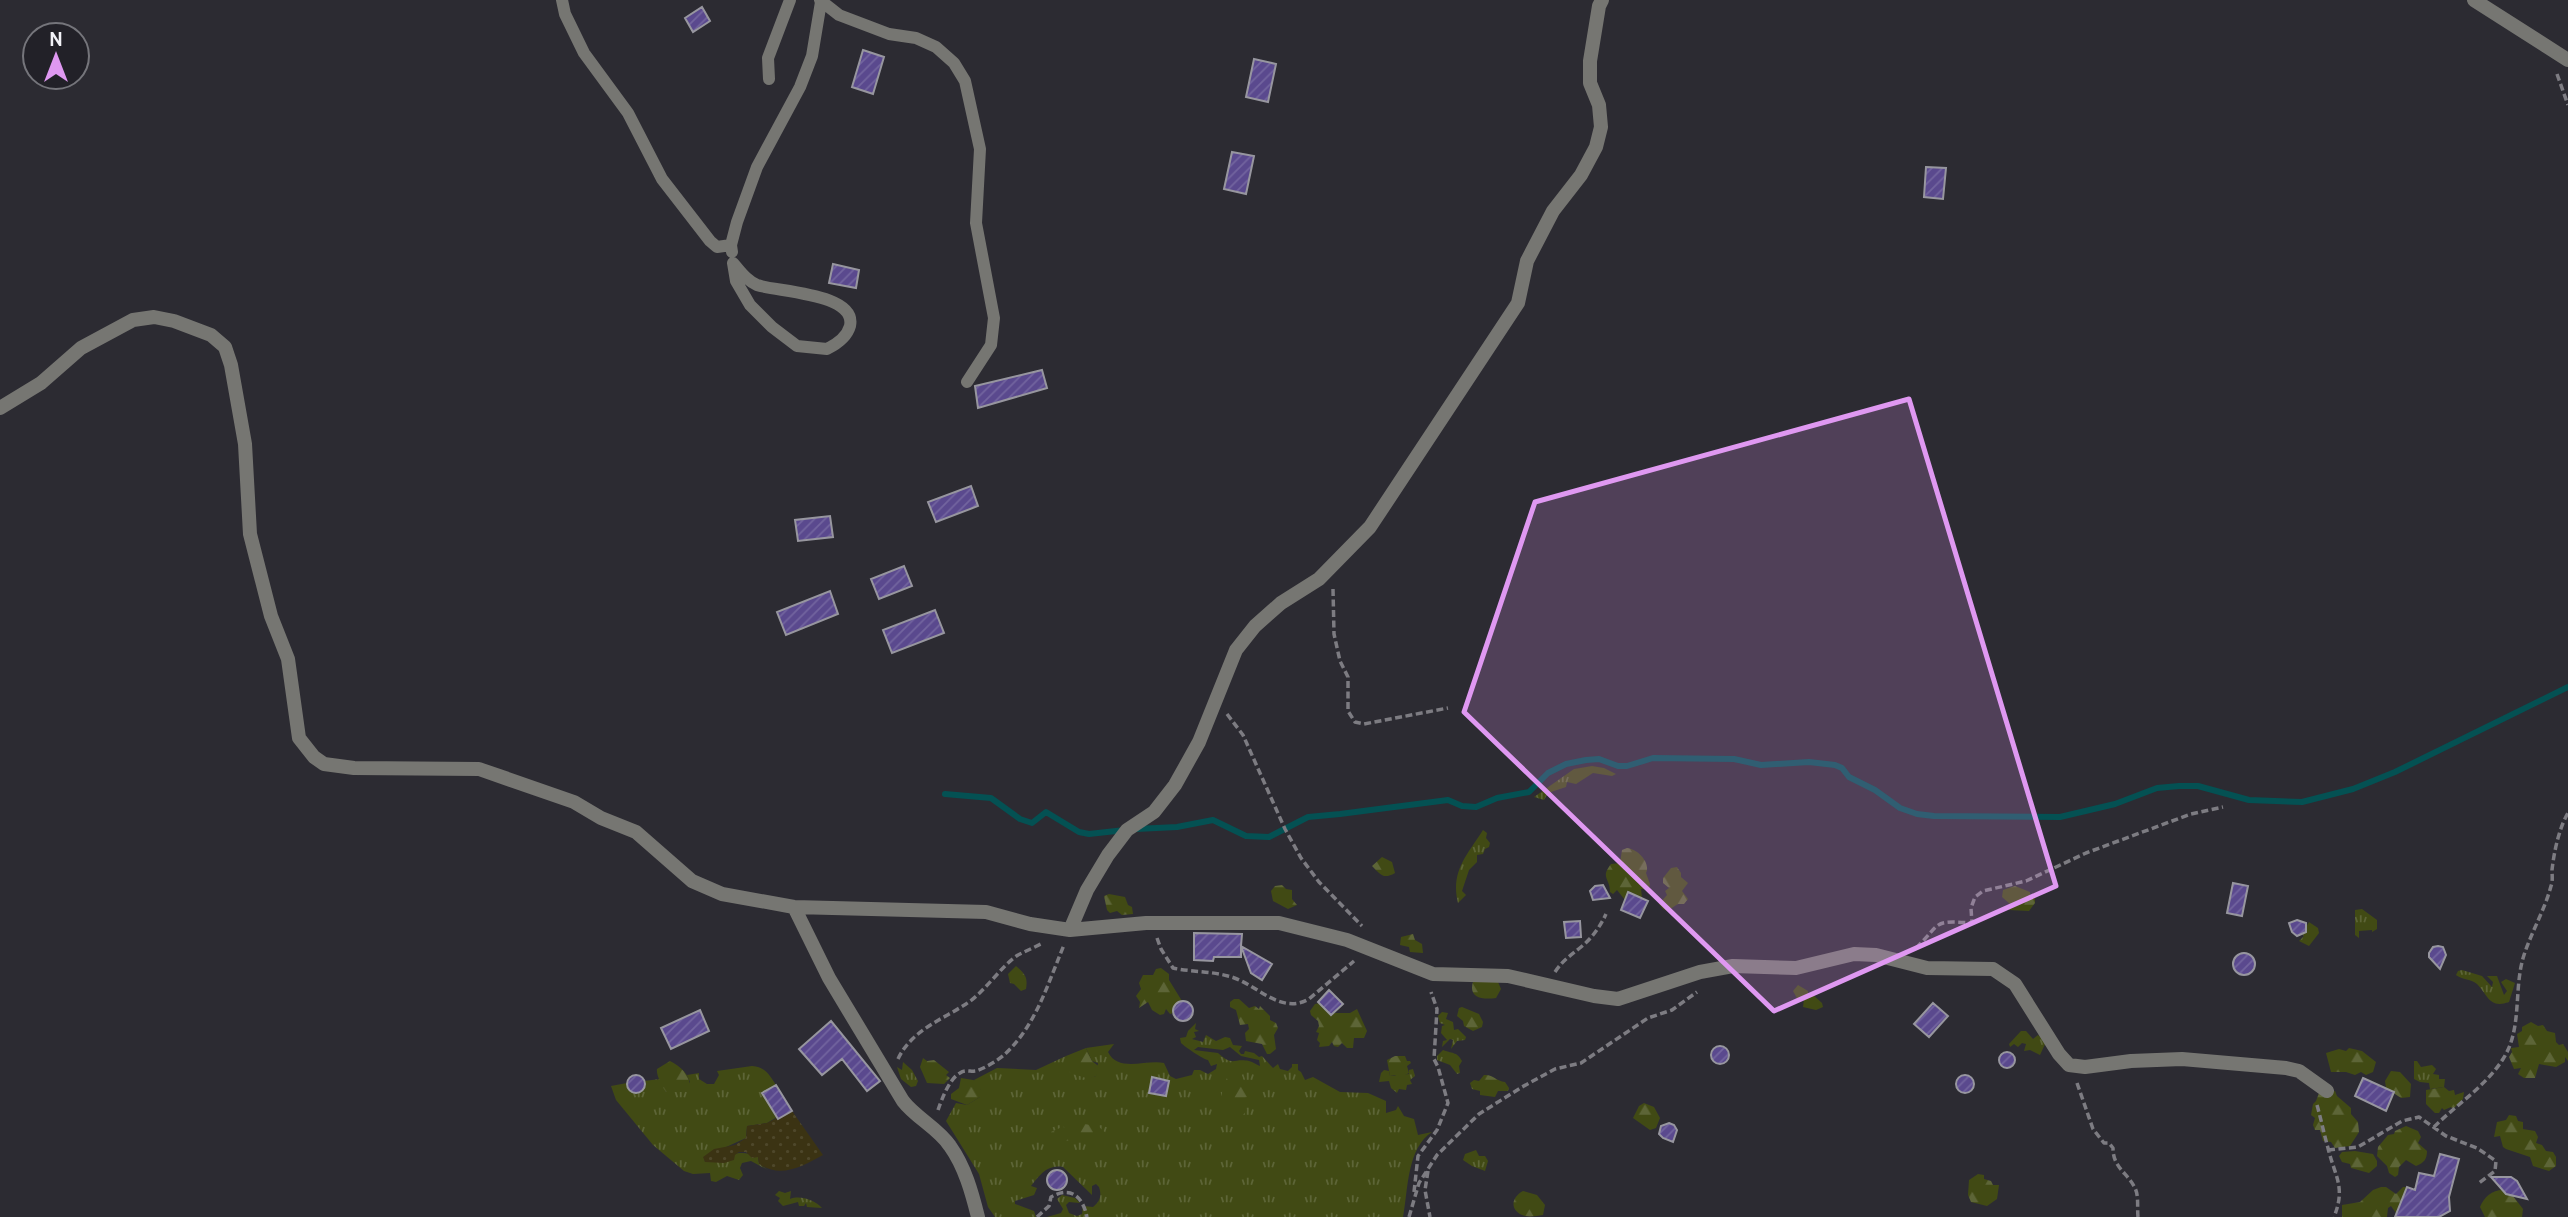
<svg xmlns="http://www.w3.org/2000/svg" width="2568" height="1217" viewBox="0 0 2568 1217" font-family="Cabin,sans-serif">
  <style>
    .grass { fill: url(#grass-tufts); fill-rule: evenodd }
    .forest { fill: url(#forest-firs) }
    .sand { fill: url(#sand-dots) }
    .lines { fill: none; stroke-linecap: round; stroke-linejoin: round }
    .stream { stroke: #045153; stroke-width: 6 }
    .building { fill: url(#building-hatch); stroke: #97969f; stroke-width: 2 }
    .path { stroke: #7d7c82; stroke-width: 3.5; stroke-dasharray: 7 3.5; stroke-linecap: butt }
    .lane { stroke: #767672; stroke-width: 12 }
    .street { stroke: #767672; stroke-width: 14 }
    .marked { fill: #df98f1; fill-opacity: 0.2; stroke: #df98f1; stroke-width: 5; stroke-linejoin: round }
  </style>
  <defs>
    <pattern id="grass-tufts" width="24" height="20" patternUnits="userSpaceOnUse" patternTransform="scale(1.75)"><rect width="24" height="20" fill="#414a14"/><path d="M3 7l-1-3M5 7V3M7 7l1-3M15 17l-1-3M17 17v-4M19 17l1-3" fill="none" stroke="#5d6537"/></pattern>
    <pattern id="forest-firs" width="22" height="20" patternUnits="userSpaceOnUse" patternTransform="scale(1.75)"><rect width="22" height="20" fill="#414a14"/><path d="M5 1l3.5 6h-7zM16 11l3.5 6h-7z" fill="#5d6537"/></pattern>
    <pattern id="sand-dots" width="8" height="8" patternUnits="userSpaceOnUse" patternTransform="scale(1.75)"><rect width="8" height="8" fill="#3b3313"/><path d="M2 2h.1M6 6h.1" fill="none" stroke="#4e472a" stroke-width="1.8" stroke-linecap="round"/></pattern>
    <pattern id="building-hatch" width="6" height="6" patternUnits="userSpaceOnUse" patternTransform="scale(1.75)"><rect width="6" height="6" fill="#5a498e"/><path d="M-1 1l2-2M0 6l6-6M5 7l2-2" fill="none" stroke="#72649f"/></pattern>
  </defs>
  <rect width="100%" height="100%" fill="#2c2b32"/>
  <!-- grass -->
  <path class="grass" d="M1592,766L1604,768L1616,774L1612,776L1593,773L1576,784L1567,782L1566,787L1548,793L1544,800L1534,797L1574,769Z
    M1483,830L1487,833L1486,838L1490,843L1489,847L1485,849L1483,854L1477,855V862L1469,870L1462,891L1466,895L1458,903C1450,871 1468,854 1483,830Z
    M2362,909L2377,920V929L2372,932V930L2359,931V938L2355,935V910Z
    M2309,922L2318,928L2319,933L2309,946L2299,941L2304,936L2302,934Z
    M2462,970L2482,976L2492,987L2493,982L2487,976H2497L2504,995L2507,991L2501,982L2506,979L2515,983L2509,1002C2489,1009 2488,995 2477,984C2472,979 2462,980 2456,975L2458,971Z
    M1798,985L1808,991V995L1812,994L1822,1003L1823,1007L1816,1010L1803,1007L1804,999L1798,1000L1793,991Z
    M1442,1012L1448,1013L1446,1019L1453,1022L1454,1030L1458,1029L1466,1037L1465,1040L1457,1041L1451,1049L1453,1040L1450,1039L1442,1047L1443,1041L1447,1040L1441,1033L1442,1026L1445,1025L1440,1023L1438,1016Z
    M1196,1023L1195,1029L1199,1031L1194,1032L1196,1037L1192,1039L1203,1042L1206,1035L1216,1041L1225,1037L1230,1038L1233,1045L1242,1046L1239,1051L1241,1054H1244L1245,1051L1254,1053L1259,1057L1262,1056L1273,1068L1278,1064L1280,1069L1288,1071L1292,1067V1064H1298V1070L1301,1072L1305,1080L1313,1077L1340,1092L1368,1093L1386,1101V1113L1396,1110L1398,1106L1404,1116L1414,1119L1418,1135L1432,1132C1407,1148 1408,1189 1403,1217H1047L1061,1213L1063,1209L1057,1199L1062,1195L1075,1198L1080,1203L1069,1202L1066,1205L1069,1213L1077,1216L1082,1214L1083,1206L1093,1207C1100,1201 1102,1196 1099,1187L1096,1184L1092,1186V1195L1063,1167C1047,1164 1040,1175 1031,1186L1037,1188L1034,1195L1015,1201V1204L1034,1211L1036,1217H995L988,1207L979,1174L946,1121L956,1103L967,1105L980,1097L981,1090L974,1080L997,1068L1036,1070L1066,1056C1072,1070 1080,1082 1096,1076L1098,1063L1092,1061L1086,1048L1114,1044L1108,1052C1118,1073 1147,1059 1164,1063L1170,1076L1176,1079L1192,1075L1194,1070H1200L1208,1074L1216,1069L1217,1064L1211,1066L1208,1060C1203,1059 1185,1047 1181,1043L1180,1038L1186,1037L1188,1031ZM1198,1047L1223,1050L1230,1047L1241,1056L1259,1060L1260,1066C1257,1065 1253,1062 1249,1061C1233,1058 1233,1067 1218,1053L1194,1050Z
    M2021,1031H2026L2033,1039L2038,1035L2046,1042L2040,1055L2030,1050L2024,1051L2026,1044L2022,1043L2018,1047L2014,1044L2010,1047L2009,1044Z
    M1443,1050C1454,1054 1457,1052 1462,1061L1459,1066L1460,1073L1457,1074L1450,1065L1437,1060V1056Z
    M2414,1061H2417L2421,1067L2432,1065L2436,1069L2433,1074L2439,1075V1079H2445L2444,1087L2430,1089L2429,1083L2420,1082L2414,1079Z
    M903,1062L912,1070L918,1081L916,1086L911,1087L901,1079L897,1067L902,1070Z
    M752,1066C765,1067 769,1074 776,1085L762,1093L777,1117L767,1123L747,1126L746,1138L704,1157L705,1162C729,1161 734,1146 758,1157L759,1164L768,1170L751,1161L742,1163L740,1168L743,1175L739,1180L727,1176L716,1182L711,1181L710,1173L693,1174L684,1171L653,1145L616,1100L611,1086L627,1083L631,1091L639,1093L644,1089V1081L660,1079L666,1092H684L690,1082L687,1075L699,1073V1079L707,1084H714L719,1075L717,1071Z
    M1413,1069L1415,1076L1410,1080L1412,1084L1407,1085L1406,1090L1399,1089L1397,1093L1391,1088L1389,1081L1379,1082L1381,1073L1384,1070L1389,1071L1390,1076L1409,1074V1070Z
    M1476,1150L1479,1156H1485L1488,1161L1485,1171L1472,1166L1463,1160L1465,1154Z
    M779,1191L785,1193L791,1191L790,1199C800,1195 815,1200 822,1208L807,1207L806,1203L804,1206H799L798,1202L783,1206L778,1201L780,1198L775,1195Z"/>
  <!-- forest -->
  <path class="forest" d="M1627,848C1638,849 1651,863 1646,873L1650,884L1649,889H1641L1642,898L1628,892L1625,900L1617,890L1613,894L1610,892C1610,878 1600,878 1611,864L1620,863L1622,850Z
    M1382,857L1392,862L1395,873C1383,880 1380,874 1372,866Z
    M1677,867L1681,873V877L1688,883L1682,891L1688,899L1684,904H1678L1667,911L1663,909L1659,904L1667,895L1665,891L1669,888L1663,883V878L1671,868Z
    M1282,885L1286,889L1292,890V899L1297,905L1288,909L1273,901L1271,891L1275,886Z
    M2015,886L2030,892V896L2035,898V903L2029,911L2009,910L2010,904L2002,897L2003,890Z
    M1109,894L1125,897L1128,905L1132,907L1133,914L1122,915L1117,911L1110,913L1107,910L1104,896Z
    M1413,934L1415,940L1422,944L1423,953L1410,952L1409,947L1400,945L1401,937Z
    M1016,966C1025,974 1028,977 1026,989L1021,991L1014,984L1010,983L1008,974Z
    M1161,968L1169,974V980L1182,1001L1176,1004L1173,1013L1170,1014L1166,1009L1164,1014L1160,1015L1152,1010L1148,1002L1139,1008L1140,1002L1136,996L1141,989L1139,983L1143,975H1153L1156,969Z
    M1478,972L1498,982L1501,989L1496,998C1474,1001 1465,992 1478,972Z
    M1234,999H1239L1249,1008L1255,1006L1259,1009L1260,1006L1270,1016V1020L1276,1023L1278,1028L1274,1035L1276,1049L1270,1054H1267L1262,1044L1246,1041L1245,1033L1249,1029L1248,1024L1240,1025L1236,1010L1230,1007V1002Z
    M1320,1003L1331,1013H1350L1357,1009L1367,1031L1364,1038H1354L1353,1048H1347L1342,1043L1338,1047L1334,1046L1332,1042L1329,1046L1319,1047L1320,1043L1317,1040L1319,1033L1316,1032L1319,1026L1318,1021L1311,1015L1310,1011L1315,1004Z
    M1462,1007L1479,1014L1483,1022L1482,1027L1473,1031L1464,1026L1463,1021L1457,1016L1459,1008Z
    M2531,1022L2538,1026L2543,1025L2547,1031L2555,1033L2556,1042L2559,1045L2563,1044L2568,1052V1061L2565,1057V1062L2556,1067L2539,1064L2535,1078H2524L2518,1074L2521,1068L2514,1069L2509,1057L2512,1052L2511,1048L2519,1047L2517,1034L2522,1031V1027Z
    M1086,1048L1092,1061L1101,1068L1096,1076L1089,1079L1070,1073L1066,1056Z
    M2349,1048L2362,1051L2376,1062L2373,1072L2366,1075L2361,1072L2355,1075L2346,1072H2331L2326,1053L2339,1049L2346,1051Z
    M1395,1056H1405L1407,1061H1410L1411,1063L1407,1066L1409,1073L1399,1078L1395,1075L1390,1076L1387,1060Z
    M923,1058L927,1061L934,1060L949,1072L946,1075L950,1078L944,1084L927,1083L920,1067Z
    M670,1061C681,1067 690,1074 690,1087L685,1092H666C662,1086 656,1075 657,1069Z
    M2391,1071L2400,1072L2411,1084L2410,1097L2401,1098L2386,1088L2385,1081Z
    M1237,1073H1241L1244,1081L1255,1085V1094L1242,1099V1104L1247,1110L1243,1115L1230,1109L1228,1102L1222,1100V1092L1229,1088L1224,1084L1227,1078L1235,1076Z
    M1484,1075C1493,1074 1496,1081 1505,1082L1509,1088L1508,1091H1498L1495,1097L1480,1095V1091L1472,1089L1470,1083L1474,1080L1479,1081Z
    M961,1078L979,1081L981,1090H988V1095L985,1098L980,1097L967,1105L951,1099V1094L959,1088Z
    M2444,1087L2449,1091L2454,1090L2455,1095L2464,1092L2463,1099L2453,1109L2451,1107L2444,1110L2442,1108L2439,1113H2435L2426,1104V1090Z
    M2335,1091L2337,1096L2351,1108V1114L2358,1122L2359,1132L2350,1146L2335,1148L2331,1142L2323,1141L2320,1130H2315L2313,1125L2315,1118L2311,1115L2313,1104L2316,1101L2319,1093Z
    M1644,1103L1654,1107L1660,1118L1656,1128L1650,1130L1633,1118L1639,1106Z
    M2509,1115L2516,1116L2518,1121L2523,1122V1129L2535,1131L2538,1137L2536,1143L2542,1145L2546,1151L2553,1152L2556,1157V1166L2549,1171L2533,1166L2530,1157L2506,1149L2503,1147L2500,1136L2494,1137L2497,1122L2506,1120Z
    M1084,1124L1098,1126L1107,1134L1095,1143L1084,1140L1058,1141L1051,1135V1132L1062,1127L1076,1128Z
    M2406,1126L2418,1131L2421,1137L2418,1143L2427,1151C2427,1159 2424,1163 2416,1166L2406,1160L2399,1167L2398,1175L2395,1177L2389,1173L2387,1166L2377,1156L2378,1147L2388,1135L2394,1134L2395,1131Z
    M2355,1151L2373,1154L2377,1161V1166L2369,1173L2351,1168L2350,1164L2342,1162L2339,1156L2342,1152Z
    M1978,1174L1984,1175V1179L1991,1181L1993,1185H1999L1997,1199L1987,1206L1971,1202L1968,1195L1969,1180Z
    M2381,1187H2386L2396,1194L2403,1187H2407L2396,1213L2391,1206L2388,1208L2387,1217H2342V1205L2360,1202L2373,1190Z
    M2503,1190L2506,1194L2513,1196L2523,1209L2522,1217H2485L2480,1207C2484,1197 2492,1190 2503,1190Z
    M1523,1191L1537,1195L1545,1205L1543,1215C1537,1216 1531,1217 1525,1216C1510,1212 1510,1198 1523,1191Z"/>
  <!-- sand -->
  <path class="sand" d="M792,1111L823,1155C803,1166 781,1179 759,1164L758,1157L752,1158L746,1152H739L735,1155L734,1160L724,1163L705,1162L703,1157L714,1149L735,1145L746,1138L747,1126L767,1123L777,1118L779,1119Z"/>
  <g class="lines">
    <!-- stream -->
    <path class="stream" d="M945,794L991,798L1020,819L1032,823L1046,812L1079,832L1089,834L1125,830
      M1136,829L1177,827L1213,820L1246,836L1269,837L1308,817L1340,814L1448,800L1462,806L1476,807L1497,798L1529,792L1548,773L1566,764L1586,760L1599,759L1618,766H1627L1653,758L1734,759L1761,765L1809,762L1835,765L1842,768L1849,777L1875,790L1900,808L1917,814L1934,816L2060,817L2115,804L2157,788L2179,786H2198L2249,800L2302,802L2353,789L2395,772L2568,687"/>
  </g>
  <!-- building -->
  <path class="building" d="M702,7L710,21L693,32L685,18Z
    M863,50L884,57L873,94L852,87Z
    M1254,59L1276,64L1268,102L1246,97Z
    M1232,152L1254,156L1246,194L1224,189Z
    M1926,167L1946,168L1943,199L1924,197Z
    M833,264L859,270L856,288L829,283Z
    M1042,370L1047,388L978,408L975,386Z
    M971,486L978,506L936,522L928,502Z
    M830,516L833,537L798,541L795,520Z
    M904,566L912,586L879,599L871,579Z
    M830,591L838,614L786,635L777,612Z
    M935,610L944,633L892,653L883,630Z
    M2233,883L2248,886L2242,916L2227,913Z
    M1603,885L1610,898L1593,900L1590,891L1595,886Z
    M1628,892L1648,901L1640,918L1621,910Z
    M2297,920L2306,923V932L2297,936L2292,932L2289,923Z
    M1580,921L1581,937L1566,938L1564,922Z
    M1194,933L1242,934L1241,946L1272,964L1262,980L1251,973L1241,946V957H1214L1213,961L1194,960Z
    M2438,946L2443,947L2446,955L2440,969L2429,957V953L2433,947Z
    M2233 964a11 11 0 1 1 22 0a11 11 0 1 1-22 0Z
    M1329,990L1343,1004L1331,1015L1318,1002Z
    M1173 1011a10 10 0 1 1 20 0a10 10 0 1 1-20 0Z
    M1933,1003L1948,1016L1929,1037L1914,1024Z
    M700,1010L709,1031L671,1049L661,1028Z
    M831,1021L880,1081L867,1091L842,1059L822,1075L799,1049Z
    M1711 1055a9 9 0 1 1 18 0a9 9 0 1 1-18 0Z
    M1999 1060a8 8 0 1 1 16 0a8 8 0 1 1-16 0Z
    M1956 1084a9 9 0 1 1 18 0a9 9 0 1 1-18 0Z
    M627 1084a9 9 0 1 1 18 0a9 9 0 1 1-18 0Z
    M1152,1077L1169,1081L1166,1096L1149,1093Z
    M2363,1078L2394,1092L2386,1111L2355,1096Z
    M776,1085L792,1111L778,1119L762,1093Z
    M1669,1123L1674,1125L1677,1130L1673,1142L1663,1138L1659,1134L1661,1126Z
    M2440,1154L2459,1159L2449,1197L2450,1211L2439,1217H2395L2407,1187L2415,1190L2419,1173L2434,1176Z
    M1047 1180a10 10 0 1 1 20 0a10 10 0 1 1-20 0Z
    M2491,1177H2511L2517,1181L2527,1199L2506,1194Z"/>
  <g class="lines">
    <!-- path -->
    <path class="path" d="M2557,74L2568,105
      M1333,589L1334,634L1340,661L1348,677V711L1355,722L1364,724L1448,708
      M1227,714L1243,735L1285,829L1301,858L1319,882L1362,926
      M1157,938L1161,949L1173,968C1191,972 1210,971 1228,976C1255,982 1280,1016 1309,999L1354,961
      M1916,948C1942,923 1931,920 1972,923L1971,908L1975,897L1983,891L2026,881L2086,853L2191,814L2223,807
      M1555,972C1563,960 1570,956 1581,947C1592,938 1600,927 1606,914
      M898,1059C911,1031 941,1020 966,1004C985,992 1001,966 1018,955C1026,951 1035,947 1043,943
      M2077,1083L2093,1129L2104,1143H2109L2113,1148C2113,1168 2127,1172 2135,1188C2139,1196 2137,1208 2138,1217
      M2317,1105C2321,1119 2324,1134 2328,1148C2335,1177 2346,1187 2334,1217
      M938,1110C942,1099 949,1079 960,1073C966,1069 970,1072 976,1071C985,1068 997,1061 1004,1055C1036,1026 1048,983 1064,945
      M2434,1127C2456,1105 2486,1086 2503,1059C2523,1028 2513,989 2524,955C2532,931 2545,909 2551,886C2553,881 2552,875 2552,870C2554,852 2559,828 2568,813
      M2328,1150L2358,1147L2402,1121L2419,1117L2446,1136L2477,1148L2496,1161L2495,1171L2479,1183
      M1428,1171L1425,1190L1430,1217
      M1414,1192L1418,1156L1437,1130L1448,1103L1438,1067L1434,1059L1437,1009L1431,992
      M1037,1217L1049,1206L1051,1197C1072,1185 1083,1198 1087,1217
      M1409,1217L1419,1183L1437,1155L1479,1114L1522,1087L1555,1069L1581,1063L1648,1018L1672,1010L1697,992"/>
    <!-- lane -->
    <path class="lane" d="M562,0L565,14L584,53L628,113L662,179L710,241L717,247L731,245
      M820,0L839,15L889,34L916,38L936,47L954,63L965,81L980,149L976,223L994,318L991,345L967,382
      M769,79L768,58L790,0
      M732,252L731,245L737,222L757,167L800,87L812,56L821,2
      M733,263C741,272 746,280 757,285C777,292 857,293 850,326C847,337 837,344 827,349L797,346L772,327L750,305L736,281Z"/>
    <!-- street -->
    <path class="street" d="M2474,0L2568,60
      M0,408L41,383L81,348L133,320L154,317L174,321L211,335L225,347L231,365L245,444L250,534L271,616L288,659L299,738L314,757L324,764L354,768L479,769L574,802L601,818L636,832L692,881L722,894L794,907L986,912L1030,924L1070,930L1146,923H1279L1347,940L1433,974L1508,976L1594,996L1618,999L1700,972L1733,966L1796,968L1854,954L1876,955L1927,968L1993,969L2015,984L2059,1054L2069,1065L2085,1067L2131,1061L2182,1059L2286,1068L2299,1071L2327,1091
      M794,907L829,978L903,1101C916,1118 938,1128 950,1146C965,1167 972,1193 978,1217
      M1070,930L1087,890L1108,855L1127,830L1154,812L1175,785L1199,742L1236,650L1255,626L1281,603L1319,579L1370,527L1518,303L1527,261L1553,211L1581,175L1596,147L1601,127L1599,105L1590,83V61L1599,6L1602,0"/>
  </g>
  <!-- marked area -->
  <path class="marked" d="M1909,399L2056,886L1774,1011L1464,712L1535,502Z"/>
  <!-- north arrow -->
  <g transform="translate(56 56)"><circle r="33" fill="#222128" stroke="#75757b" stroke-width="2"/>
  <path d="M0-5L12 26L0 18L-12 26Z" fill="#df98f1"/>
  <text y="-10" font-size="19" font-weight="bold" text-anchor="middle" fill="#f2f2f7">N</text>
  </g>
</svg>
